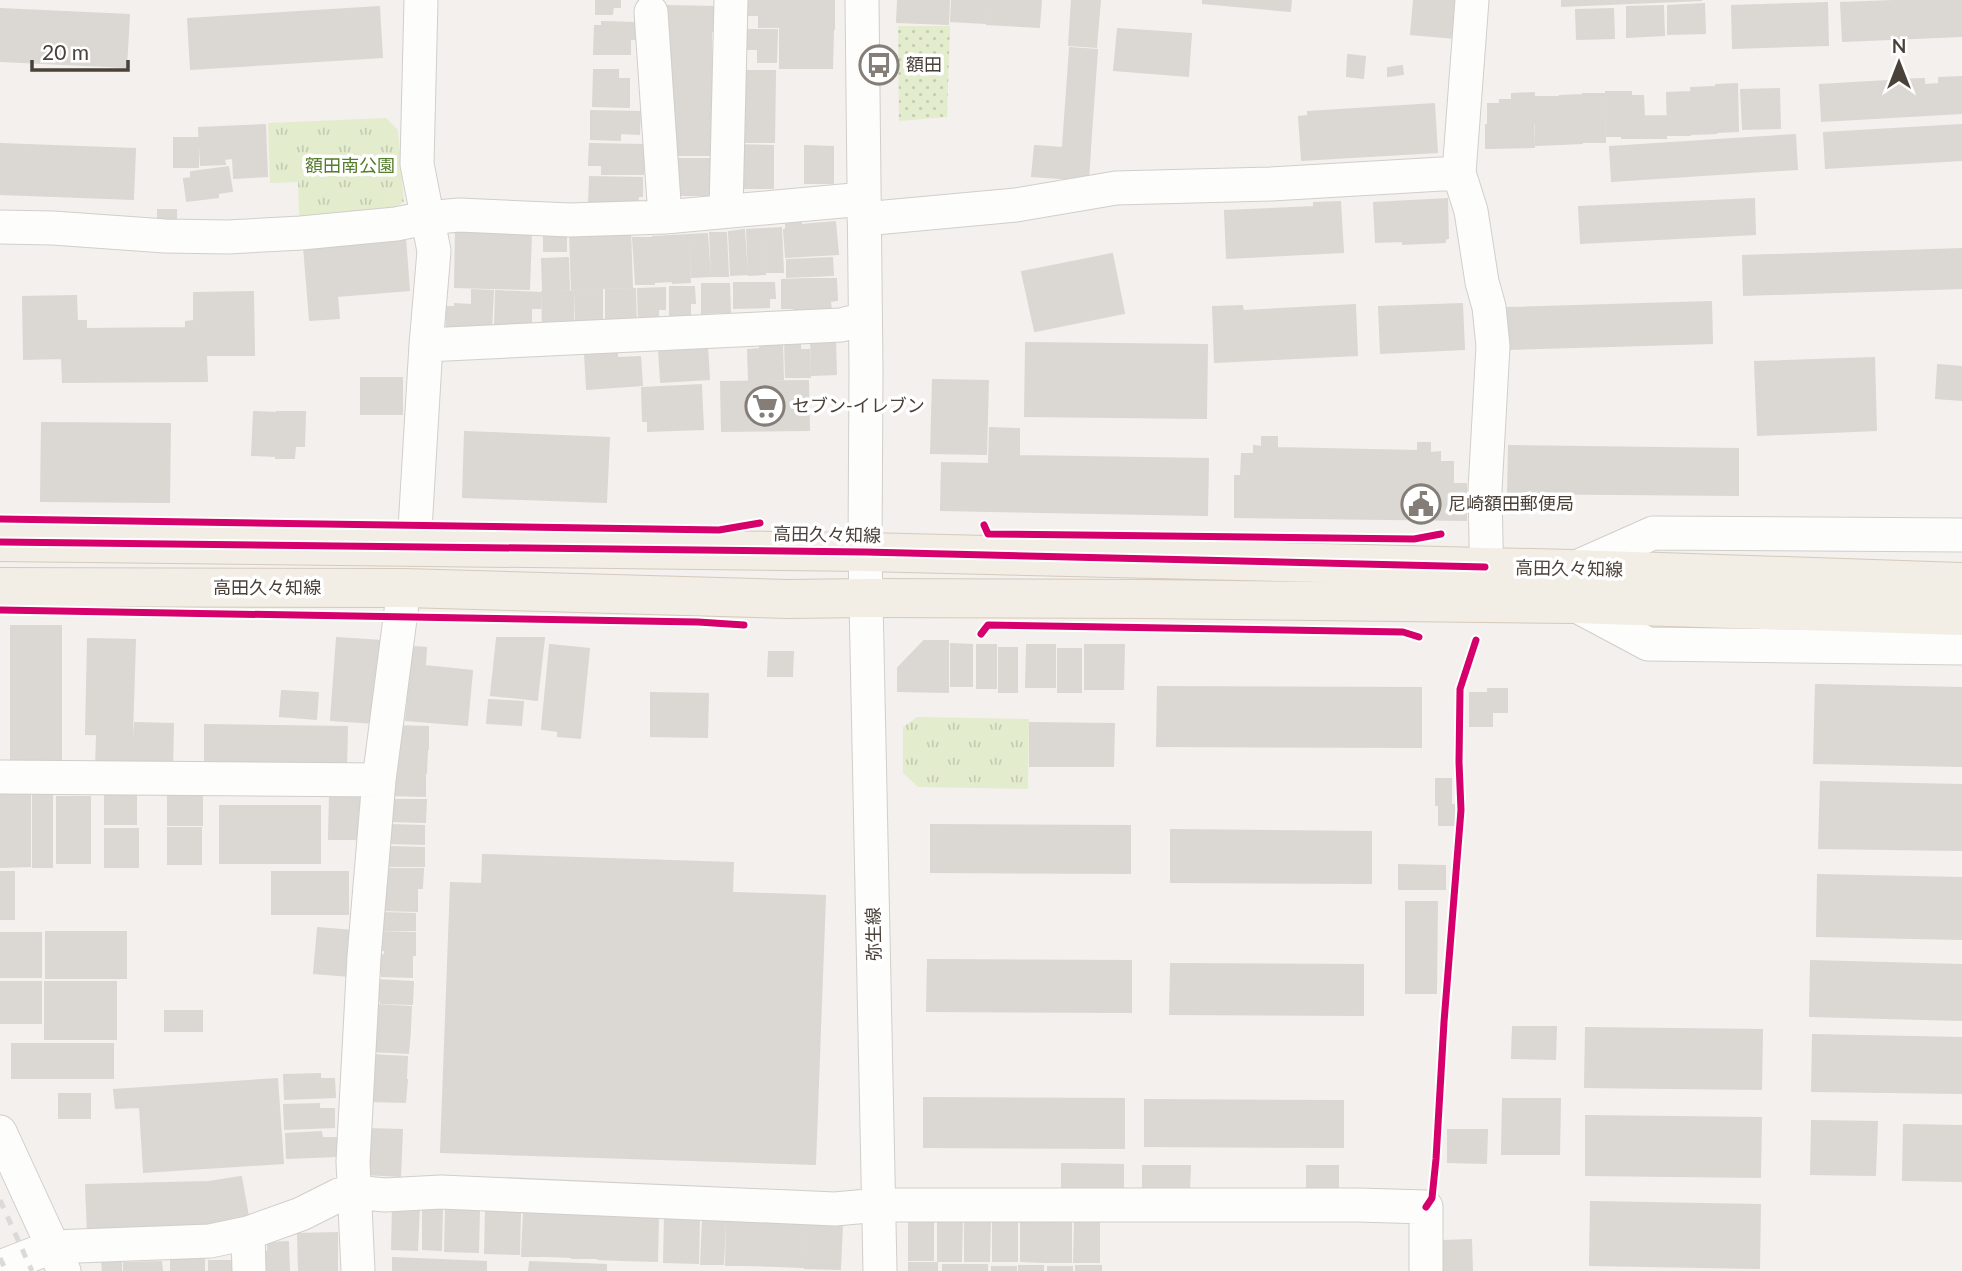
<svg xmlns="http://www.w3.org/2000/svg" width="1962" height="1271" viewBox="0 0 1962 1271" font-family="Lato,'Noto Sans JP',sans-serif">
  <style>
    .grass { fill: url(#grass-dots) }
    .park { fill: url(#park-tufts) }
    .building { fill: #dbd8d4; stroke: #dbd7d3; stroke-width: 2 }
    .lines { fill: none; stroke-linecap: round; stroke-linejoin: round }
    .minor-casing { stroke: #d1cecb; stroke-width: 35 }
    .major-casing { stroke: #d5cabb; stroke-width: 40 }
    .minor { stroke: #fdfdfc; stroke-width: 33 }
    .major { stroke: #f2ede5; stroke-width: 38 }
    .rail { stroke: #dadad9; stroke-width: 5; stroke-dasharray: 9 9; stroke-linecap: butt }
    .cycleway-casing { stroke: #fff; stroke-width: 11 }
    .cycleway { stroke: #d6006c; stroke-width: 7 }
    .labels { text-anchor: middle; stroke-width: 7; stroke-linejoin: round; paint-order: stroke }
    .poi-label { font-size: 18px; fill: #4a4139; stroke: #fff; text-anchor: start }
    .park-label { font-size: 18px; fill: #537c2b; stroke: #fff }
    .street-label { font-size: 18px; fill: #4a4139; stroke: #fff }
  </style>
  <defs>
    <pattern id="grass-dots" width="8" height="8" patternUnits="userSpaceOnUse" patternTransform="scale(1.75)"><rect width="8" height="8" fill="#e4ecce"/><path d="M2 2h.1M6 6h.1" fill="none" stroke="#c5ccb2" stroke-width="1.8" stroke-linecap="round"/></pattern>
    <pattern id="park-tufts" width="24" height="20" patternUnits="userSpaceOnUse" patternTransform="scale(1.75)"><rect width="24" height="20" fill="#e4ecce"/><path d="M3 7l-1-3M5 7V3M7 7l1-3M15 17l-1-3M17 17v-4M19 17l1-3" fill="none" stroke="#c5ccb2"/></pattern>
  </defs>
  <rect width="100%" height="100%" fill="#f3f0ed"/>
  <!-- grass -->
  <path class="grass" d="M898,26H950L947,117L899,121Z"/>
  <!-- park -->
  <path class="park" d="M386,118L398,130L404,201L394,209L299,216L298,182L270,183L268,123Z
    M917,717L1029,719L1028,789L918,787L903,773V727Z"/>
  <!-- building -->
  <path class="building" d="M596,0H620V7H613L612,14H596Z
    M741,0H778V27H759V15H741Z
    M780,0H834V29H780Z
    M898,0H949L948,24L897,22Z
    M952,0H987L985,23L951,21Z
    M989,0H1041L1039,27L987,24Z
    M1072,0H1100L1096,47L1069,45Z
    M1203,0H1291L1290,11L1203,3Z
    M1414,0H1458L1455,38L1411,34Z
    M1562,0H1702L1562,6Z
    M1920,0H1962V36L1843,41L1841,3Z
    M1827,3L1828,45L1733,48L1732,6Z
    M1704,4L1705,33L1668,34V6Z
    M667,6L714,7V31H667Z
    M1663,6L1664,35L1627,37V7Z
    M379,7L382,57L191,69L188,19Z
    M0,9L129,15L126,67L0,61Z
    M1613,9L1614,38L1577,39L1576,10Z
    M602,22L636,23V39H630V54H594L595,26H602Z
    M1118,29L1191,34L1188,76L1114,70Z
    M737,30H777L776,62H758V49H737Z
    M780,31H833L832,68H780Z
    M667,33H711V101H666Z
    M1070,48L1097,50L1090,148L1063,146Z
    M1348,55L1365,57L1363,78L1347,76Z
    M1402,66L1403,74L1388,76V68Z
    M594,70H618V79H629V107L593,106Z
    M737,71H775L774,142H737Z
    M1962,77V113L1822,121L1820,85L1887,81V85H1896V80L1924,79V85L1939,84V78Z
    M1737,84L1738,131L1717,132L1716,85Z
    M1714,87L1716,133L1692,134L1691,88Z
    M1779,89L1780,128L1743,129L1741,90Z
    M1606,92H1631V96H1643L1644,115L1621,116V136H1607Z
    M1690,92V135H1668L1667,93Z
    M1534,93V124H1488V104H1500V100H1512V94Z
    M1583,94H1604L1605,142H1584Z
    M1582,95V143L1561,144L1560,96Z
    M1535,97H1558L1559,144L1536,145Z
    M671,102L713,103V128H671Z
    M1434,104L1437,152L1302,160L1299,117L1308,116V112Z
    M591,111L640,112L639,134L620,133V140L591,139Z
    M1666,116V138H1622V117Z
    M265,125L267,176L234,178L233,158L224,159L225,164L201,165L199,128Z
    M1486,125H1533L1534,147L1486,148Z
    M1962,125V160L1826,168L1824,133Z
    M672,129H714V155H672Z
    M1795,135L1797,169L1612,181L1610,147Z
    M174,138H198V167H174Z
    M0,144L135,149L133,199L0,194Z
    M590,144L644,145L643,174H602V165H589Z
    M736,145L773,146V188H736Z
    M805,146L833,147V183H805Z
    M1035,146L1090,150L1088,180L1032,176Z
    M674,159H715V195H674Z
    M228,167L232,191L218,193V197L187,201L184,179L191,178V172Z
    M590,177L642,178V196H638L637,206L589,205Z
    M1447,199L1448,238L1445,239V242L1403,244V241L1376,242L1374,203Z
    M1754,199L1755,234L1581,243L1579,207Z
    M1340,202L1343,252L1227,258L1225,211L1314,207V203Z
    M158,210H176V221H158Z
    M801,221V225L835,222L838,254L786,257L784,230L786,229V222Z
    M781,228L783,272H767L765,229Z
    M544,229H566V251H544Z
    M763,229L765,274L749,275L747,230Z
    M630,230L632,287L572,289L570,233Z
    M744,230L747,274L731,275L729,232Z
    M456,231L531,233L529,289L455,287Z
    M710,233H726L728,276H712Z
    M707,234L710,276L692,277L690,235Z
    M688,235L690,282L673,283L671,236Z
    M669,236L672,281L655,282L653,237Z
    M405,238L409,290L337,296L339,318L310,320L304,247Z
    M633,238H651L654,284H636Z
    M1962,249V288L1744,295L1743,256Z
    M1112,254L1124,313L1035,331L1022,272Z
    M568,258L569,289L543,290L542,259Z
    M832,258L833,275L787,277V260Z
    M808,279L809,315H794V308H782V280Z
    M810,279H836L837,300L830,301L831,313L811,314Z
    M734,283H774L775,298H769V307L734,308Z
    M702,284H729L730,312L702,313Z
    M670,287H694L695,303H690V321H670Z
    M665,288V309H658V322L639,323L638,289Z
    M635,289L636,326H606V290Z
    M472,290L493,291L491,330L447,329V307H455V304L472,305Z
    M602,290V328H576L575,291Z
    M496,291L540,293V308H531V322H520V326H495Z
    M573,291V329H543L542,292Z
    M253,292L254,355H206L207,381L63,382L62,358L24,359L23,297L76,296L77,321H86V329L186,328V322L194,321V293Z
    M1711,302L1712,343L1509,349L1507,308Z
    M1462,304L1464,349L1381,353L1379,307Z
    M1355,305L1357,355L1215,362L1213,307L1242,306L1243,311Z
    M835,338L836,374L812,375L811,339Z
    M785,339H800V350H809L810,377H786Z
    M760,343H782L783,379L749,380L748,350L760,349Z
    M1026,343L1207,345L1206,418L1025,416Z
    M707,346L709,379L661,382L659,350Z
    M617,352V358L640,357L642,385L587,389L585,354Z
    M1874,358L1876,430L1758,435L1755,362Z
    M1938,365L1962,367V400L1936,398Z
    M361,378H402V414H361Z
    M933,380L988,381L986,454L931,453Z
    M808,381L809,430L722,431L721,382Z
    M701,385L703,429L648,431V421H643L642,388Z
    M254,412L277,413L275,456L252,455Z
    M277,412H305L304,446H295L294,458H276Z
    M42,423L170,424L169,502L41,501Z
    M990,428L1019,429V456L1208,459L1207,515L941,510L942,463L989,464Z
    M465,432L609,438L606,502L463,497Z
    M1262,437H1277V448L1418,451V443H1430V453L1440,452V462H1453V484H1466V520L1235,517V476H1241L1242,454H1254V446L1262,447Z
    M1509,446L1738,449V495L1508,493Z
    M11,626H61V762H11Z
    M337,638L381,641L376,723L331,720Z
    M497,638H544L537,700L491,695Z
    M88,639L135,640L132,735L86,734Z
    M924,641H948V692L898,691V668Z
    M951,644L972,645V686H951Z
    M550,645L589,649L580,738L558,736V731L542,729Z
    M977,645H996V688H977Z
    M1027,645H1055V687H1026Z
    M1085,645H1124L1123,689H1085Z
    M413,647L426,648L425,666L472,671L467,725L406,720Z
    M999,648H1017V692H999Z
    M1058,649H1081V692H1058Z
    M769,652H793L792,676H768Z
    M1816,685L1962,688V766L1814,763Z
    M1158,687L1421,688V747L1157,746Z
    M1488,689H1507V712H1492V726H1470V693H1488Z
    M282,691L318,693L316,719L280,716Z
    M651,693L708,694L707,737L651,736Z
    M489,700L523,702L521,725L487,723Z
    M135,723L173,724L172,771L96,769L97,736L134,737Z
    M1030,723L1114,724L1113,766H1030Z
    M205,725L347,727L346,770L205,767Z
    M394,726L428,727V749L393,748Z
    M393,750L427,751L426,773L392,772Z
    M391,773L425,774V796L390,795Z
    M1436,779H1451V805H1436Z
    M1821,782L1962,785V850L1819,848Z
    M105,783H136V824H105Z
    M168,787H202V825H168Z
    M33,790H52V867H33Z
    M0,793H30V866L0,867Z
    M330,794L361,795L360,839H329Z
    M57,797H90V863H57Z
    M391,800H426L425,822L390,821Z
    M1439,805H1454V825H1439Z
    M220,806H320V863H220Z
    M390,825L424,826V844L389,843Z
    M931,825L1130,826V873L931,872Z
    M168,828H201V864H168Z
    M105,829H138V867H105Z
    M1171,830L1371,832V883L1171,882Z
    M390,847L424,848V866H389Z
    M483,855L733,863L732,892L482,884Z
    M1399,865L1445,866V889H1399Z
    M388,869H423L422,888H387Z
    M0,872H14V919H0Z
    M272,872H348V914H272Z
    M1818,875L1962,878V939L1817,936Z
    M451,883L825,896L815,1164L441,1152Z
    M383,889L417,890V911L382,910Z
    M1406,902H1437L1436,993H1406Z
    M382,913L415,914V930H382Z
    M318,928L353,931L350,976L314,973Z
    M46,932H126V978H46Z
    M377,932L415,933V955L385,954V950H377Z
    M0,933H41V977H0Z
    M374,955L412,956V977L382,976V972H374Z
    M928,960L1131,961V1012L927,1011Z
    M1811,961L1962,965V1020L1810,1016Z
    M1171,964L1363,965V1015L1170,1014Z
    M375,980L413,982L412,1004L381,1003V1001L374,1000Z
    M0,982H41V1023H0Z
    M45,982H116V1039H45Z
    M374,1005L411,1007L410,1029L372,1026Z
    M165,1011H202V1031H165Z
    M1513,1027H1556L1555,1059L1512,1058Z
    M373,1028L410,1031L408,1053L371,1051Z
    M1586,1028L1762,1030L1761,1089L1585,1087Z
    M1813,1035L1962,1038V1093L1812,1091Z
    M12,1044H113V1078H12Z
    M371,1055L407,1057L406,1078L370,1077Z
    M320,1074V1079H334L335,1097L285,1099L284,1075Z
    M370,1078L407,1080L405,1102L369,1101Z
    M277,1079L283,1163L144,1172L140,1107L116,1108L114,1090Z
    M59,1094H90V1118H59Z
    M924,1098L1124,1099V1148L924,1147Z
    M1503,1099H1560L1559,1154H1502Z
    M1145,1100L1343,1101V1147L1145,1146Z
    M319,1104V1109H334V1127L285,1129L284,1105Z
    M1586,1116L1761,1118L1760,1177L1586,1175Z
    M1812,1121L1877,1122L1875,1175L1811,1174Z
    M1904,1125L1962,1126V1181L1903,1180Z
    M366,1129L402,1130L400,1176L363,1174Z
    M1448,1130H1487L1486,1163L1448,1162Z
    M321,1132L322,1138H336L337,1156L287,1158L286,1134Z
    M1062,1164L1123,1165V1190H1062Z
    M1143,1166H1190L1189,1191H1143Z
    M1307,1166H1338V1192H1307Z
    M241,1177L249,1222L88,1234L86,1185L209,1182Z
    M1591,1202L1760,1205L1759,1268L1590,1265Z
    M393,1206H419L417,1250L392,1249Z
    M423,1208L442,1209L441,1250L423,1249Z
    M446,1209L479,1210L478,1252L445,1251Z
    M486,1211L520,1212L519,1254L485,1253Z
    M524,1211L547,1213L546,1256H522Z
    M549,1213H572V1257L548,1256Z
    M574,1214L598,1215L596,1258H572Z
    M599,1215L623,1216L622,1260L598,1259Z
    M625,1216L658,1217L657,1261L623,1260Z
    M665,1218L699,1219L698,1263L664,1262Z
    M909,1219H933V1260H909Z
    M943,1219H962L961,1261H938V1222H943Z
    M990,1219L989,1261H965V1222Z
    M999,1219H1017V1261H993V1222H998Z
    M1026,1219L1045,1220V1262L1021,1261V1223H1026Z
    M703,1220L725,1221L723,1264H701Z
    M1053,1220H1071V1262H1047V1223H1053Z
    M1080,1220H1099V1262H1074L1075,1223H1080Z
    M727,1221H749L748,1265H726Z
    M750,1222H777L776,1266L749,1265Z
    M778,1222L804,1223L803,1267L777,1266Z
    M806,1224L842,1225L840,1269L805,1268Z
    M337,1233V1271H299L298,1234Z
    M1471,1240L1472,1271H1443V1241Z
    M288,1242L289,1271H263L262,1252H268V1243Z
    M393,1258L486,1262V1271H393Z
    M102,1260H121V1271H103Z
    M171,1260H204V1271H171Z
    M209,1261H236V1271H209Z
    M161,1262L162,1271H124V1263Z
    M530,1262L606,1265V1271H529Z
    M909,1263H937V1271H909Z
    M943,1265H987V1271H943Z
    M1019,1266H1043V1271H1019Z
    M1076,1266H1101V1271H1076Z
    M992,1267H1016V1271H992Z
    M1048,1267H1072V1271H1048Z"/>
  <g class="lines">
    <!-- minor casing -->
    <g class="minor-casing">
      <path id="minor" d="M862,0L866,370L865,552L880,1271
        M1472,0L1459,173L1471,211L1482,282L1489,307L1493,346L1485,490L1487,591
        M651,12L665,217
        M726,211L731,0
        M864,219L1016,205L1116,188L1271,184L1459,173
        M0,227L53,228L165,236L228,237L301,233L396,224L426,218L459,215L570,220L665,217L864,199
        M426,345L841,325L865,319
        M414,546L426,345L434,251L417,164L421,0
        M1572,569L1653,533L1962,535
        M1573,604L1648,644L1962,648
        M0,777L379,780
        M0,1132L64,1271
        M248,1233L249,1271
        M0,1267L52,1247L210,1241L248,1233L301,1214L339,1195L353,1192L385,1195L441,1192L835,1209L879,1205H1358L1426,1207V1271
        M358,1271L353,1162L364,957L379,780L404,588"/>
    </g>
    <!-- major casing -->
    <g class="major-casing">
      <path id="major" d="M0,542L865,552L1572,569L1962,582
        M0,587L404,588L788,599L866,598L1146,599L1573,604L1962,616"/>
    </g>
    <!-- minor -->
    <use href="#minor" class="minor"/>
    <!-- major -->
    <use href="#major" class="major"/>
    <!-- rail -->
    <path class="rail" d="M0,1200L32,1271
      M0,1258L6,1271"/>
    <!-- cycleway casing -->
    <g class="cycleway-casing">
      <path id="cycleway" d="M0,519L719,530L760,523
        M984,525L988,534L1414,539L1441,534
        M0,542L865,552L1485,567
        M0,610L698,622L744,625
        M981,634L988,625L1403,632L1419,637
        M1426,1207L1432,1198L1436,1159L1444,1022L1461,810L1459,762L1460,689L1476,640"/>
    </g>
    <!-- cycleway -->
    <use href="#cycleway" class="cycleway"/>
  </g>
  <!-- icons -->
  <defs>
    <g id="bus-ring" transform="scale(2.0125)"><circle r="9.5" fill="#fff" stroke="#857e78" stroke-width="1.5"/><path d="M-5-6H5V4H4V6H2V4H-2V6H-4V4H-5ZM-3.5-4V0h7V-4ZM-3.5 1.2v1.5H-2V1.2ZM2 1.2v1.5H3.5V1.2Z" fill="#857e78"/></g>
    <g id="supermarket-ring" transform="scale(2.0125)"><circle r="9.5" fill="#fff" stroke="#857e78" stroke-width="1.5"/><path d="M-6-5.5h2.5l.6 2H6L4.5 2H-2.5L-4.4-4H-6ZM-1.5 3.2a1.3 1.3 0 1 0 .1 0ZM3 3.2a1.3 1.3 0 1 0 .1 0Z" fill="#857e78"/></g>
    <g id="civic-ring" transform="scale(2.0125)"><circle r="9.5" fill="#fff" stroke="#857e78" stroke-width="1.5"/><path d="M-.6-6.5H3V-4.5H.6V-3L4-1V1h2V6H-6V1h2V-1L-.6-3ZM-1.2 2.5V6h2.4V2.5Z" fill="#857e78"/></g>
  </defs>
  <g fill-rule="evenodd">
    <use href="#bus-ring" x="879" y="65"/>
    <use href="#supermarket-ring" x="765" y="406"/>
    <use href="#civic-ring" x="1421" y="504"/>
  </g>
  <g class="labels">
    <!-- poi labels -->
    <g class="poi-label">
      <text x="906" y="71">額田</text>
      <text x="792" y="412">セブン-イレブン</text>
      <text x="1448" y="510">尼崎額田郵便局</text>
    </g>
    <!-- park labels -->
    <g class="park-label">
      <text x="350" y="172">額田南公園</text>
    </g>
    <!-- street labels -->
    <g class="street-label">
      <text transform="translate(827 535) rotate(1)" y="6">高田久々知線</text>
      <text transform="translate(1569 569) rotate(1)" y="6">高田久々知線</text>
      <text x="267" y="594">高田久々知線</text>
      <text transform="translate(874 934) rotate(-91)" y="6">弥生線</text>
    </g>
  </g>
  <!-- north arrow -->
  <g transform="translate(1899 63)" stroke="#ffffff" stroke-width="5" paint-order="stroke">
  <path d="M0-5L12 26L0 18L-12 26Z" fill="#4a4139"/>
  <text y="-10" font-size="19" font-weight="bold" text-anchor="middle" fill="#4a4139">N</text>
  </g>
  <!-- scale -->
  <path d="M32 60v10h96v-10" fill="none" stroke="#4a4139" stroke-width="3.5"/>
  <text x="42" y="60" font-size="21" fill="#4a4139" stroke="#ffffff" stroke-width="5" paint-order="stroke">20 m</text>
</svg>
